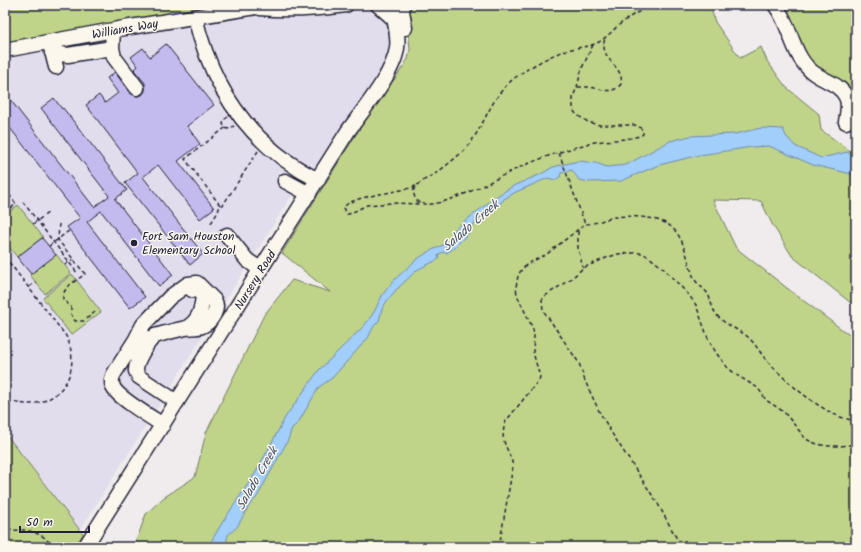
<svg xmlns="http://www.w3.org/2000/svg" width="861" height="552" viewBox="0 0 861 552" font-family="Kalam,sans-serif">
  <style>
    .built { fill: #e2ddec }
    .green { fill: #bfd489; stroke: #707b62 }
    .water { fill: #a2cefc; stroke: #6f89af }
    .building { fill: #c3bbed; stroke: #22223b }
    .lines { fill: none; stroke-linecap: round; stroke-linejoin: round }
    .minor-casing { stroke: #22223b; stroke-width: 17 }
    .path { stroke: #22223b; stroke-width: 1.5; stroke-dasharray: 4 3; stroke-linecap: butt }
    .minor { stroke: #fbf7ec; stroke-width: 14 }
    .poi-dot { fill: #22223b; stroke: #fbf7ec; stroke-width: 1.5 }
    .labels { text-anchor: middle; stroke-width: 3; stroke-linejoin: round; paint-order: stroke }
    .street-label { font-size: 12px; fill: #22223b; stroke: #fbf7ec }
    .poi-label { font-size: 12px; fill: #22223b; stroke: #fbf7ec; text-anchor: start }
    .water-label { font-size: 13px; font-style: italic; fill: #485675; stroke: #fbf7ec }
  </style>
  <rect width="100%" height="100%" fill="#f0ebec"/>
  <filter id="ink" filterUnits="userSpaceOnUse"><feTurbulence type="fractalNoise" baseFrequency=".025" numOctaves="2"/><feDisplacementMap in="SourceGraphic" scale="8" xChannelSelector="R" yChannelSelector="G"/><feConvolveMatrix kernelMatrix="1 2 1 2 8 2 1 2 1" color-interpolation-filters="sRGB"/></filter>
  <g filter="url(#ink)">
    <!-- built -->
    <path class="built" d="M360,7H368L374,10L386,22L390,34V47L388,59L316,167L301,181L80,530L5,433V57L98,37L259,16L315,14Z"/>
    <!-- green -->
    <path class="green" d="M5,5H228L5,43Z
      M409,5H710L715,22L740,58L761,47L767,61L786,87L819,114L821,130L856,155V308L851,303L792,256L772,224L761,201L713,200L736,248L792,292L856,340V547H134L146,514L163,498L195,477L206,433L264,315L292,280L330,292L282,253L385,88L394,80L408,59L410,49L407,20Z
      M763,5H856V97L847,87L811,62L794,33Z
      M18,205L43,237L17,257L5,242V215Z
      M56,254L71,273L45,294L30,275Z
      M72,274L101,312L71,335L43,298Z
      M5,433L83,534L75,547H5Z"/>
    <!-- water -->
    <path class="water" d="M761,128L783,129L786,136L795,146L821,158L847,152L856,158V175L813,165L769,146L752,147L700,155L659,165L621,181L589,182L579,180L572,170L561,173L560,177L555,180L548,178L516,192L504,199L496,209L476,220L469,233L454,248L447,253L443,252L438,255L439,259L417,270L396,290L387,301L382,309L379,321L374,326L368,338L332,378L319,387L298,423L292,428L288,440L257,497L249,506L237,527L228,535L225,547H208L222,523L256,472L286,416L319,370L365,325L374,312L383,294L394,280L416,260L428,252L449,242L456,228L497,196L515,185L541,174L553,167L578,161L596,163L607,167L626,165L670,141L690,136L735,134Z"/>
    <!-- building -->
    <path class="building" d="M166,44L214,105L187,126L200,144L178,161L214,208L200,219L158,165L143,177L203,254L190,265L125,183L138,173L86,105L99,95L105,103L118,93L107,78L115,72L130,93L138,96L142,95L145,91V83L134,70L138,66L131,57L143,48L150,57Z
      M5,93L94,207L109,196L41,108L54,98L62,109L63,108L127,190L115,199L173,275L159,286L101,211L87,222L145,297L130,308L67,227L80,218L10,128L5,132Z
      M42,238L56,255L31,274L17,257Z"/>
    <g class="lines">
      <!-- minor casing -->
      <g class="minor-casing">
        <path id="minor" d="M378,5L394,19
          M403,5L402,11L405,28
          M775,5C791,25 791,52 810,70C820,80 840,83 846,97C850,104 847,114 846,122
          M260,8C289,11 317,9 346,5
          M195,17C212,89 251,146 318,180
          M113,31L112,48L114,57L137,88
          M50,44L56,67
          M5,50L124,28L269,5
          M52,53L68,55L112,48
          M285,181L309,194
          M227,235L247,260L261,270
          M188,327C200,319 201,310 203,297L199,291L192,290
          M142,333L136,339L115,372C112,376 111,382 113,387C117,397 152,418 163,425
          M136,339L143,325L170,297L188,284L197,283L214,300C220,309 211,322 202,326C197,328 191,327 186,328C176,330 165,333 155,336C148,341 135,362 136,371L139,377L177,402
          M85,547L348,131C363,110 394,73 397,48C399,34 394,19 391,5"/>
      </g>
      <!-- path -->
      <path class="path" d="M593,45L582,68L577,87L573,97V110L577,115L588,122L595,124L600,125H635C639,127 643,128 643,134C636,140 602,140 590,143C565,150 537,159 514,170C498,177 425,220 415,198C414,195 413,192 414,189C419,181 432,177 439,171C446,166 453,160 460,154C484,133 488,97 516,77C530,67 547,57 564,51C575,47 588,48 599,42C606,38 612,31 619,25C630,16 641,10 653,5
        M578,87C581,87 585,87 588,87C600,88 612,96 621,84C625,66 598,60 605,38
        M228,117L225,119L223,124L225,128L228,129L234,126
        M559,153L585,224
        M416,186C399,193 352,195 343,208L347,214H349L367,205L391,203L420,204
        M5,189L16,204L5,213
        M23,202L78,274
        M220,205L185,159L225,128
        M211,223L218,212L220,205H223L258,151
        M33,224L49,212
        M59,224L58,240L85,274C76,281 62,287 63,299L71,307V314L75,321H84L95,312
        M578,231V248L583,268
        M49,246L70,230
        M5,257L66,336C87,379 48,418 5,399
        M65,265L73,259
        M5,271L11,266
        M29,287L36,282
        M5,521C6,523 8,527 10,529C14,531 19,530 23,530C34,531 47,536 52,547
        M499,547L513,466C509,447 498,442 506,421L539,380L540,377L533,352L534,336L533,329L517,295L516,287L518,276L520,272L527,264L547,254L585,224C596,224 604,219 615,217C626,215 652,217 663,222C685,231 686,259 694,278C697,285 704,288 708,294C711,300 711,307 716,314C723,324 738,329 748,337C756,344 761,355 769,363C785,380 809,401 830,412C838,417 847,419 856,421
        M687,547L677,539L658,504L611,432L599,411L585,381L579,363L543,310L542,300L545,296L572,278L583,268L606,258L618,254L632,253H642L649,257L663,268L689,295L696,305L709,341L717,354L727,367L738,376L758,388L766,400L784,412L805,438C818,448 840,447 856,444"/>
      <!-- minor -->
      <use href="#minor" class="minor"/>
    </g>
  </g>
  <!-- markers -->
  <circle class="poi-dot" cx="134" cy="243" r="4"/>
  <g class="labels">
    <!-- street labels -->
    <g class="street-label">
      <text transform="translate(125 29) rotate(-10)" y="4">Williams Way</text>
      <text transform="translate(255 280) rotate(-58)" y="4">Nursery Road</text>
    </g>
    <!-- poi labels -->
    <g class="poi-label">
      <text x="142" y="240">Fort Sam Houston<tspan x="142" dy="14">Elementary School</tspan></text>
    </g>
    <!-- water labels -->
    <g class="water-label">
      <text transform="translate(470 225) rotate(-41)" y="5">Salado Creek</text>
      <text transform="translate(256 478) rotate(-60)" y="5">Salado Creek</text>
    </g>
  </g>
  <!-- margin -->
  <rect width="861" height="552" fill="none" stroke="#fbf7ec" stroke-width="20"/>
  <rect x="10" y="10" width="841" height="532" fill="none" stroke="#22223b" stroke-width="1.5" filter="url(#ink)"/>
  <!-- scale -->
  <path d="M20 526v6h69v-6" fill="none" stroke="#22223b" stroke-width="2"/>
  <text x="26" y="526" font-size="12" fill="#22223b" stroke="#fbf7ec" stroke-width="3" paint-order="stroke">50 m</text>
</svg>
